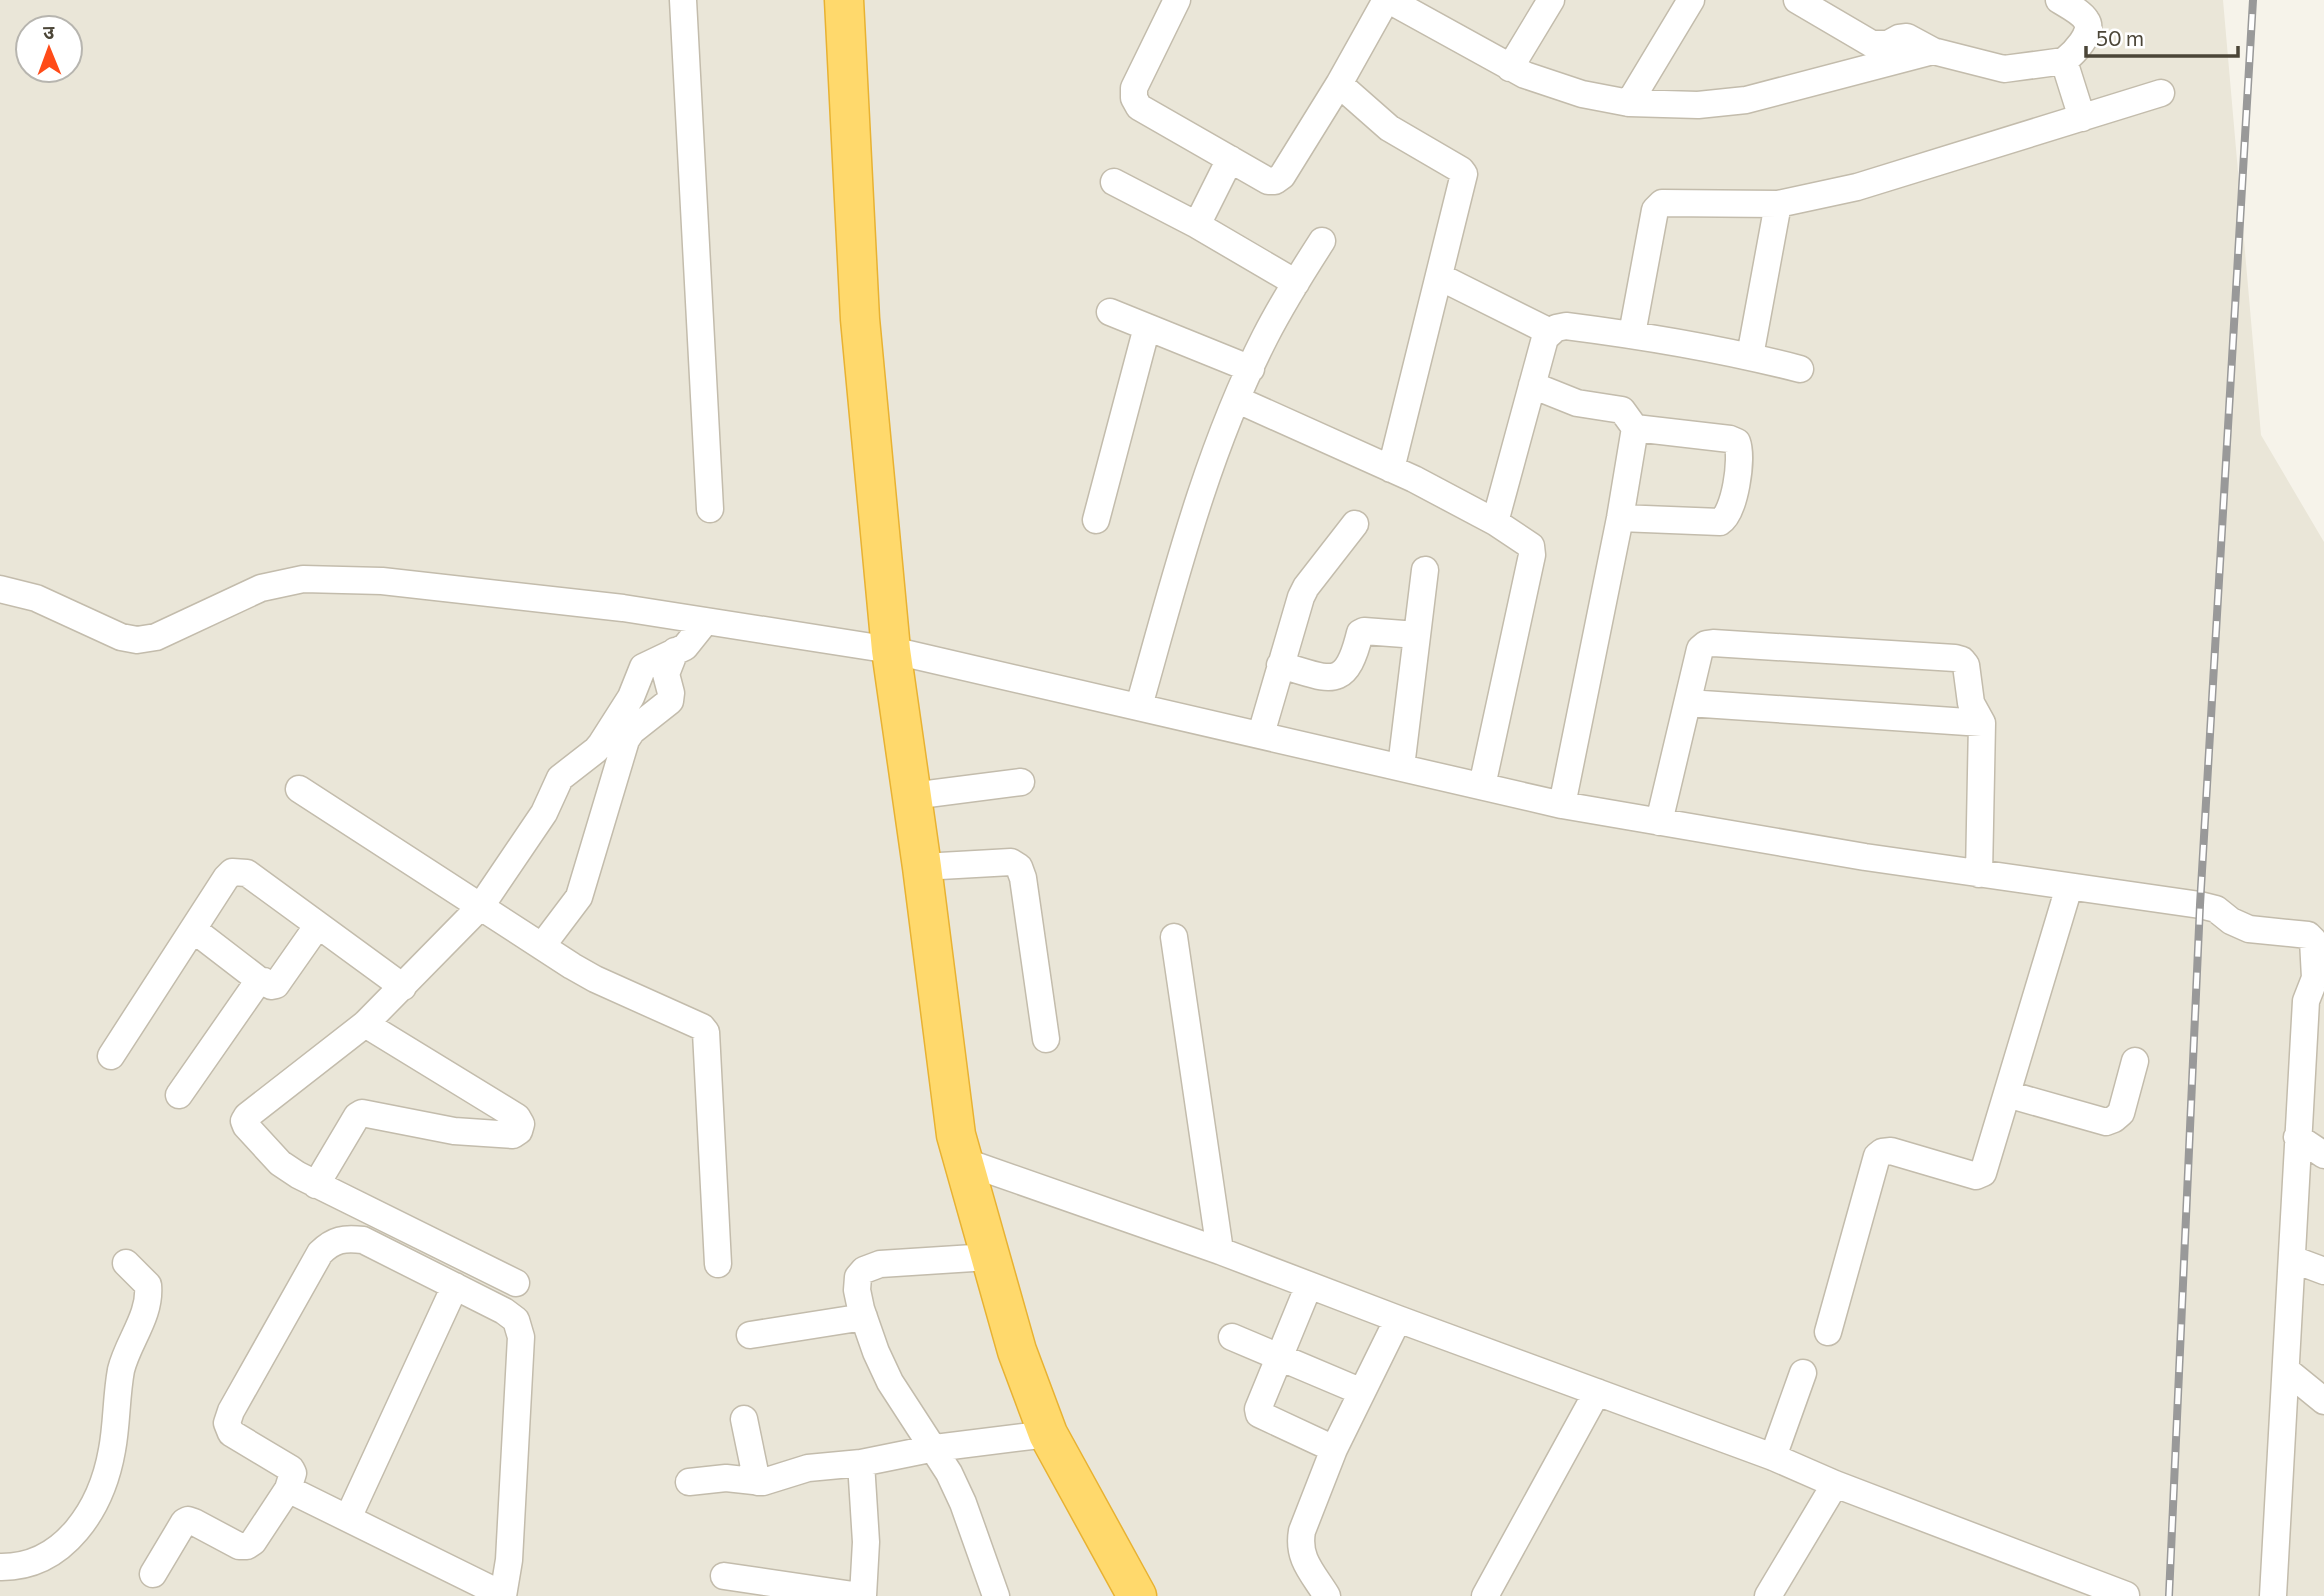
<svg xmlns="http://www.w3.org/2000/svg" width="2324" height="1596" viewBox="0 0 2324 1596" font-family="Commissioner,'Noto Sans Devanagari',sans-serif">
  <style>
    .residential { fill: #eae6d8; fill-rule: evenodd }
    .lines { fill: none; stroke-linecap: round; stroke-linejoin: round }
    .minor-casing { stroke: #c3bcac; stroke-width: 29 }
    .highway-casing { stroke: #e8b232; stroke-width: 41 }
    .minor { stroke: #fff; stroke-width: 26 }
    .highway { stroke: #ffd96c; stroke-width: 38 }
    .rail-casing { stroke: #999; stroke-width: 8 }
    .rail { stroke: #fff; stroke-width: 5; stroke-dasharray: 16; stroke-linecap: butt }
  </style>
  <rect width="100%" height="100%" fill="#f6f3ea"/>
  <!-- residential -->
  <path class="residential" d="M0,0H2223L2261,435L2324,542V1596H0ZM28,28H70V70H28Z"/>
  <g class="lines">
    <!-- minor casing -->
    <g class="minor-casing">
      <path id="minor" d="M683,0L710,509
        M1177,0L1134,88V98L1139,107L1268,181H1275L1282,176L1339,84L1386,0
        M1389,0L1525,75L1582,94L1629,103L1698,105L1746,100L1933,51L2004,69L2064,61C2073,54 2095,32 2086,20C2081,12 2067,5 2059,0
        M1797,0L1872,44H1888L1899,38L1907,37L1933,51
        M2064,61L2082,118
        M1510,68L1551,0
        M1339,84L1389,128L1461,170L1464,174L1391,469
        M1629,103L1691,0
        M1114,182L1197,225L1296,283
        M1197,225L1230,159
        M1440,277L1550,332
        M1110,312L1251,369
        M1632,334L1655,210L1662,203L1778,204L1857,187L2161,93
        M1750,356L1778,204
        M1532,385L1577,403L1622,410L1635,428L1620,518L1562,805
        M1238,400L1414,479L1495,522L1531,546L1532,555L1482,786
        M1620,518L1720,522C1735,513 1743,458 1737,442L1730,439L1635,428
        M1096,520L1147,327
        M1495,522L1545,338L1556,328L1566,326C1645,336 1723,349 1800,369
        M0,589L36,598L121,637L137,640L156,637L261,588L303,579L382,581L623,608L891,650L1562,805L1865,857L2200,905L2216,909L2231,921L2249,929L2308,935L2313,940L2315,978
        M1280,665C1329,678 1345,694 1360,633L1364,631L1417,635
        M1688,703L1982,723
        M1139,706C1174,582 1206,453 1265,337C1282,304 1302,272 1322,241
        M1261,734L1301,597L1306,587L1355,524
        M1401,767L1425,570
        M299,789L572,966L595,979L702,1027L706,1032L718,1264
        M912,796L1021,782
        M1659,822L1700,649L1706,644L1713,643L1955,658L1962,660L1966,665L1971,703L1982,723L1979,874
        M922,867L1011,862L1019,867L1023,878L1046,1039
        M194,930L259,980
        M1174,937L1220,1251
        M542,946L579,897L626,740L632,731L670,701L671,693L666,674L675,651
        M111,1056L226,878L232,872L247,873L403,987
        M2007,1094L2106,1122L2114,1119L2121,1113L2135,1061
        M179,1095L257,983L264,981L271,986L276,985L318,925
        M2297,1137L2324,1155
        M963,1161L1220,1251L1398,1319L1773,1457L1835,1484L2126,1595
        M316,1185L357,1116L362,1113L454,1131L513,1135L519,1131L521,1124L517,1117L365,1024
        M989,1257L880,1264L864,1270L858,1277L857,1290L861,1309L876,1352L890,1382L949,1473L963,1503L996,1596
        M2292,1259L2324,1271
        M516,1283L298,1175L280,1163L246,1126L244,1121L247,1116L365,1024L481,906L544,813L560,778L596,750L601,744L631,697L643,667L685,647L705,622
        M1309,1285L1258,1409L1259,1414L1334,1449
        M1828,1332L1877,1156L1882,1152L1891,1151L1976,1176L1983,1173L2069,887
        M750,1335L864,1317
        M1232,1337L1362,1392
        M2286,1370L2324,1401
        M744,1419L757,1482
        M1773,1457L1803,1373
        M861,1463L866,1542L863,1596
        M689,1482L726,1478L763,1482L808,1468L861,1463L935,1448L1048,1434
        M288,1489L293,1473L291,1469L231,1433L227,1423L231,1411L320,1253C334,1239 344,1238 363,1240L504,1311L516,1320L521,1337L509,1560L503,1596
        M348,1518L455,1286
        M0,1567C65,1568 102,1507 112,1450C117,1424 116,1397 121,1370C128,1341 151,1316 148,1285L126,1263
        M153,1574L184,1522L188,1520L194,1522L239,1546H247L253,1542L288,1489L503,1595
        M724,1576L860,1596
        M1327,1596C1313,1573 1297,1559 1302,1531L1334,1449L1398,1319
        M1485,1596L1597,1392
        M1768,1596L1835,1484
        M2273,1596L2306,1001L2315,978L2324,966"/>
    </g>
    <!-- highway casing -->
    <g class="highway-casing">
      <path id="highway" d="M844,0L860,319L891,650L922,867L956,1135L1017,1351L1048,1434L1137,1596"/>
    </g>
    <!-- minor -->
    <use href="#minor" class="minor"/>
    <!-- highway -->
    <use href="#highway" class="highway"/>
    <!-- rail casing -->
    <g class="rail-casing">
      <path id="rail" d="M2169,1596L2200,905L2253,0"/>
    </g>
    <!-- rail -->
    <use href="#rail" class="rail"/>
  </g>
  <!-- north arrow -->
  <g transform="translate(49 49) rotate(359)"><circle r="33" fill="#ffffff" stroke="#b7b5af" stroke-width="2"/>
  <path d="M0-5L12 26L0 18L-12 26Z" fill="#ff4b18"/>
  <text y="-10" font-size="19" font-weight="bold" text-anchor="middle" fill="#4b4537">उ</text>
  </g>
  <!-- scale -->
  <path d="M2086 46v10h152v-10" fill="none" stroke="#4b4537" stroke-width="3.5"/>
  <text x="2096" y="46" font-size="21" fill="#4b4537" stroke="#ffffff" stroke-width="5" paint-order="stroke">50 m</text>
</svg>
